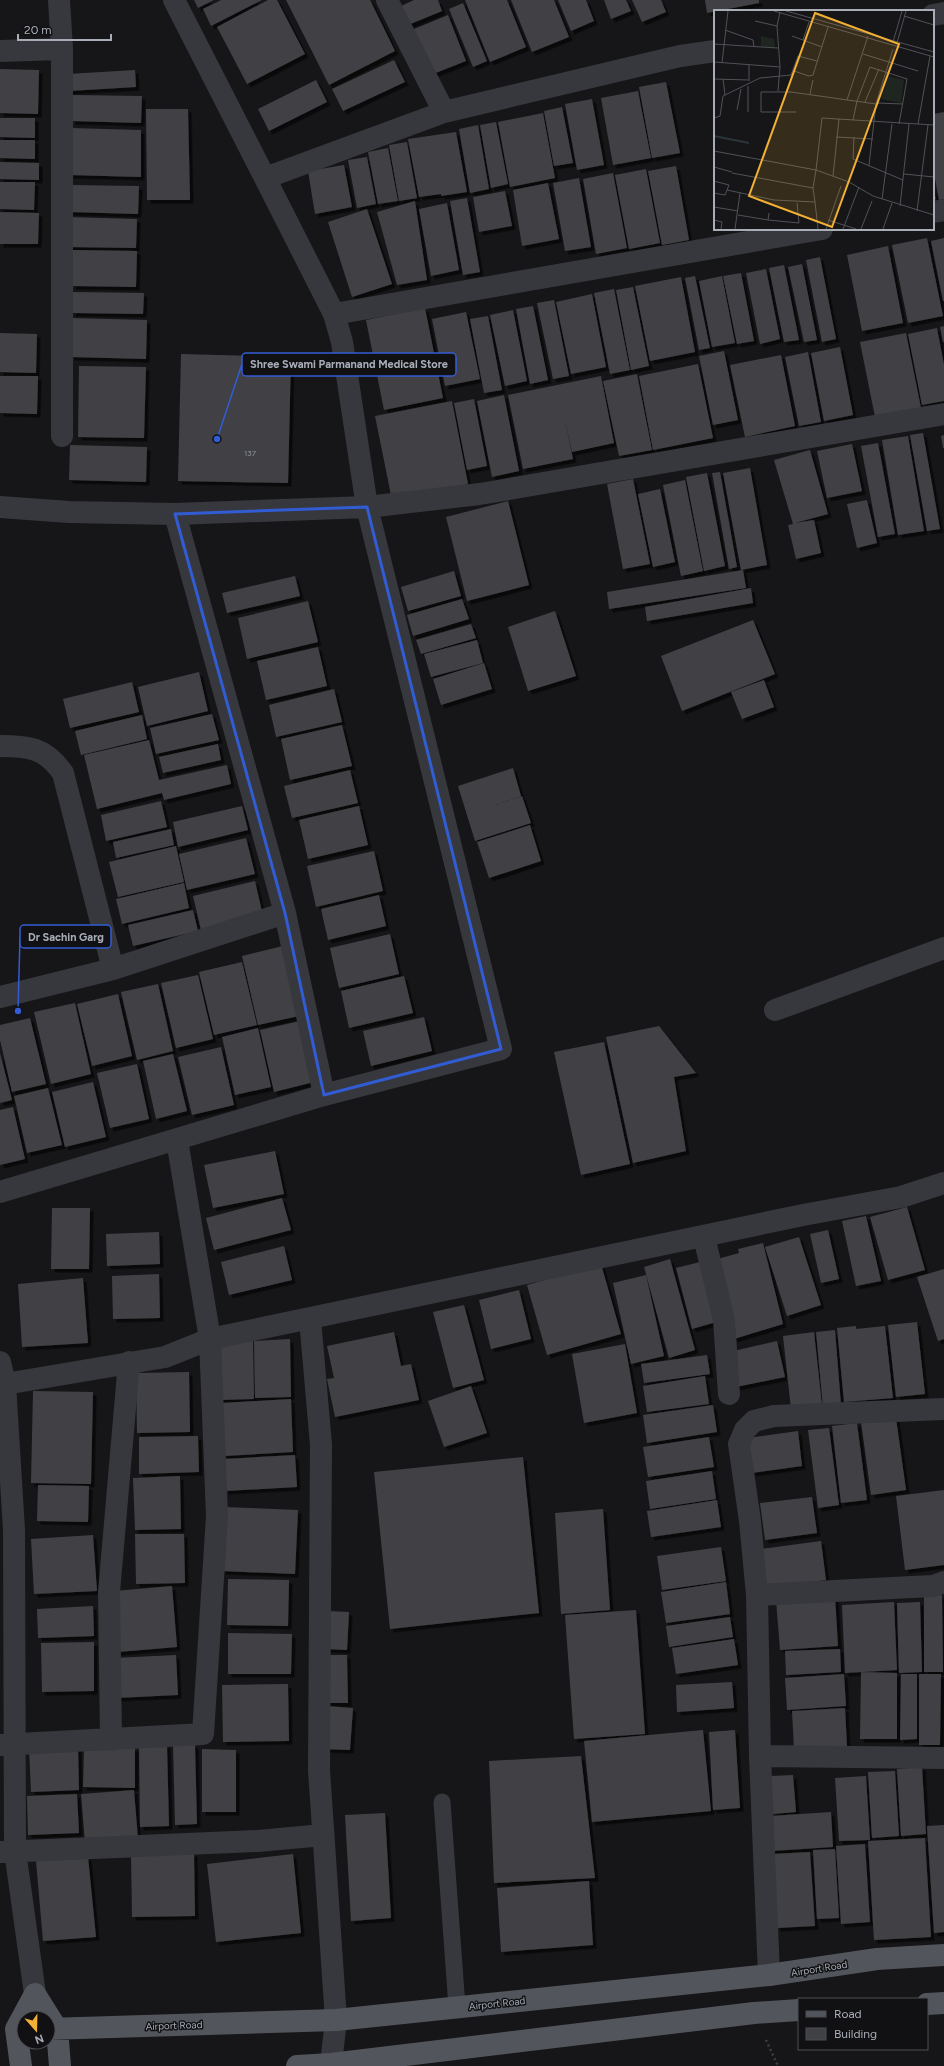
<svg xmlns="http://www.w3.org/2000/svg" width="944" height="2066" viewBox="0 0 944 2066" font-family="Figtree,sans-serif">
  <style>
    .building { fill: #404145; filter: url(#shadow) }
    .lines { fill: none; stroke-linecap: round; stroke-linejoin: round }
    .path { stroke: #3d3f44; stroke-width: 2.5; stroke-dasharray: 2 3; stroke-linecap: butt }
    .service { stroke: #37383d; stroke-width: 17 }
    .minor { stroke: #37383d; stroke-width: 22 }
    .primary { stroke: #53555c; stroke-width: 22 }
    .marked { fill: none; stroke: #325cd3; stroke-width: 3; stroke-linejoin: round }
    .labels { text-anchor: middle; stroke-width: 3; stroke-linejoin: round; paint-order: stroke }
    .number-label { font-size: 8px; fill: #8e929b }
    .street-label { font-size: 10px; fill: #a8adb8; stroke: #111113 }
    .inset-river { fill: none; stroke: #2c353c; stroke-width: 2 }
    .inset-road { fill: none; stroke: #505258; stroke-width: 1 }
    .view { fill: #f2b134; fill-opacity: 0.15; stroke: #f2b134; stroke-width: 2 }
    .inset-edge { fill: none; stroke: #a8adb8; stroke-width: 2 }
    .leader { fill: none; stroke: #325cd3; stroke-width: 1.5 }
    .callout-dot { fill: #325cd3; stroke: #111113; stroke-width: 1.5 }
    .callout { fill: #111113; stroke: #325cd3; stroke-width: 1.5 }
    .callout-label { font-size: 11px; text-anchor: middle; font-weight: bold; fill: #a8adb8 }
  </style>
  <defs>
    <filter id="shadow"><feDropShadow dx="3.5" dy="3.5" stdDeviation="0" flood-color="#0009"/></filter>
  </defs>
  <rect width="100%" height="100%" fill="#161618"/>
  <!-- building -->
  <path class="building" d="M194,0H214L198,8Z
    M221,0H262L211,26L203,9Z
    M268,0H277L305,54L247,84L217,27Z
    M286,0H370L395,51L329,85Z
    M414,0H438L442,11L408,25L401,6Z
    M465,0H507L526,47L490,62Z
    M511,0H554L569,37L532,52Z
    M558,0H586L594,21L571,31Z
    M604,0H626L631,11L611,19Z
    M632,0H661L666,12L642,22Z
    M705,0H759V3L707,13Z
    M463,3L487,61L473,67L449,9Z
    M448,15L466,61L433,74L414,29Z
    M394,60L405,82L343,111L332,89Z
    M0,69L39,70L38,114L0,113Z
    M135,70L136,87L69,91L68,74Z
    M316,80L327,102L269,131L258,109Z
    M666,82L680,153L652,158L639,87Z
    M638,91L651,158L613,165L601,98Z
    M73,95L142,96L141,123L72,121Z
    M592,99L604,165L577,170L565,104Z
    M562,107L573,163L554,166L544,111Z
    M146,109H188L190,200H147Z
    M944,112V199L939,200L933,168V114Z
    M543,113L555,178L510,187L498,122Z
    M0,118H35V138L0,137Z
    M496,122L508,184L491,188L480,125Z
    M478,125L489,189L470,193L459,129Z
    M71,128L141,130V177L70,175Z
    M456,132L467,192L441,196V194L419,197L408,139Z
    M0,140H35V159L0,158Z
    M407,142L417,198L399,201L389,145Z
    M388,148L398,201L378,204L368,152Z
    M367,157L376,204L357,208L348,160Z
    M0,162L39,163V180L0,179Z
    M344,165L352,207L315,214L308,171Z
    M676,166L689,240L662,245L648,171Z
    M646,169L660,243L629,249L615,175Z
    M613,173L627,248L596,254L583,179Z
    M579,178L591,247L565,251L553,183Z
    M0,182H35L34,210L0,209Z
    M548,183L559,239L522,246L513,190Z
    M71,185L139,186L138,214L70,212Z
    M933,189L936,199L933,200Z
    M505,191L512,226L479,232L473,197Z
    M467,198L480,272L463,275L450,201Z
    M415,201L427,280L397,285L377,212Z
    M447,203L459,270L431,276L419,209Z
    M367,209L392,284L352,297L328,222Z
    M0,212L39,213L38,244H0Z
    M67,217L137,219L136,248L67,247Z
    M927,238L943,316L908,323L892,245Z
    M944,238V301H943L931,241Z
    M888,246L903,323L862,331L847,255Z
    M73,250L137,251L136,287L72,286Z
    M820,257L836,339L822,342L806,260Z
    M802,264L817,340L804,342L788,267Z
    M784,265L799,340L784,342L769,268Z
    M766,269L780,339L760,344L746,273Z
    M741,273L754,341L737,344L723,276Z
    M695,276L710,348L699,350L685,278Z
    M722,276L735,343L712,347L699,281Z
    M681,277L695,352L650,361L635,286Z
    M633,287L649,366L631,370L616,290Z
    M614,289L630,370L610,374L594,293Z
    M73,292L144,293L143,314L72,313Z
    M592,294L606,367L571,374L556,302Z
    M554,300L569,376L553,379L537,303Z
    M533,306L548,380L530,384L516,309Z
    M425,308L443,398L384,410L366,320Z
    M513,310L527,381L505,386L490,315Z
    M466,312L480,379L445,386L432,319Z
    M488,316L502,390L484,393L470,319Z
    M72,318L147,320L146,359L71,357Z
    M944,326V342H943L940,327Z
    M937,328L944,365V401L922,405L908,334Z
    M0,333L37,334L36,373L0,372Z
    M906,333L921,408L875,417L860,342Z
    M840,347L853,415L824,421L811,353Z
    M724,351L738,420L713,425L699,356Z
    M808,352L821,422L799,426L785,357Z
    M181,354L291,357L288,483L178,481Z
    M781,355L795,426L745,437L730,365Z
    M698,364L713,438L653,450L639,376Z
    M79,366L146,367L144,438L78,437Z
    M637,374L652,450L619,456L603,381Z
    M0,376H38L37,414L0,413Z
    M601,376L614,443L572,452L564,415L573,459L523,469L508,395Z
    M504,395L519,471L492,477L477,401Z
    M474,399L487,466L467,470L454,403Z
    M452,401L468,484L392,500L375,416Z
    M923,433L940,529L927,531L910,435Z
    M944,435V448H943L941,436Z
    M908,436L924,531L898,535L882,440Z
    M878,443L895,534L878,537L861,446Z
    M852,444L862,491L827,498L817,451Z
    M70,445L147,447L146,482L69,480Z
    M810,450L828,514L795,523L814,520L821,553L796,559L788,525L793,524L774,460Z
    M750,468L767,565L741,570L723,473Z
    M720,472L737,567L729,569L712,473Z
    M707,473L725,566L704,571L686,477Z
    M633,479L650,564L623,569L607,484Z
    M685,480L703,571L681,576L663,485Z
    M660,489L675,562L653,567L638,494Z
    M867,500L877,543L857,548L847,504Z
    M508,501L529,585L467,601L446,517Z
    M743,570L746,588L609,609L607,592Z
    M454,571L461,596L408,611L401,587Z
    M295,576L300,596L227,613L222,593Z
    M751,588L753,603L647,621L645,607Z
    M462,599L469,619L413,636L407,615Z
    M308,601L318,642L247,659L238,618Z
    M555,611L576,676L528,691L508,627Z
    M753,620L775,674L682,711L661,656Z
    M471,624L476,638L421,654L416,640Z
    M477,640L483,663L431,677L424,654Z
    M318,647L327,686L266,700L257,661Z
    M484,663L492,689L441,705L433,679Z
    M199,672L208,711L147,726L138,687Z
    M764,680L774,707L742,719L731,692Z
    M132,682L139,712L70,728L63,699Z
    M334,689L342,722L276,737L269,705Z
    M212,714L219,740L156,754L150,728Z
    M142,715L147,739L81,755L75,731Z
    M342,725L352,766L290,780L281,739Z
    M149,740L159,780L227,765L231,784L164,800L162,793L97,809L84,755Z
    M218,744L221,760L163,773L159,757Z
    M513,768L521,796L495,805L522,796L531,823L475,841L458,786Z
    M350,770L358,803L292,818L284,786Z
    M161,801L167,827L106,841L101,815Z
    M242,806L248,830L178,847L173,822Z
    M359,806L368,845L308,859L299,820Z
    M530,825L541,861L489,878L477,842Z
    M171,829L174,845L116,858L113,842Z
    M246,838L255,874L187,890L179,854Z
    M176,846L184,882L118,897L109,862Z
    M374,851L383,891L316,907L307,866Z
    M255,881L263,916L201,930L193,896Z
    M184,883L189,908L122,924L116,899Z
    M379,895L386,926L328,940L321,909Z
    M193,910L198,931L133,946L128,925Z
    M390,934L399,974L339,988L330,948Z
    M283,946L299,1016L258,1025L242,956Z
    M242,962L257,1025L214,1035L199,972Z
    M198,975L213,1039L176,1048L161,983Z
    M404,976L413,1013L349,1028L341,991Z
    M158,984L173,1051L137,1060L121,992Z
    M118,994L132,1056L92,1066L77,1004Z
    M75,1003L91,1074L51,1084L34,1012Z
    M424,1017L432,1051L371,1066L363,1031Z
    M30,1018L46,1084L12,1092L0,1040V1025Z
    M300,1021L314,1082L274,1092L260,1030Z
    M659,1026L696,1073L674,1077L686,1151L633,1163L606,1037Z
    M258,1028L271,1087L235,1095L222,1037Z
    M604,1042L630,1164L581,1175L554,1052Z
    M221,1047L234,1105L192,1115L178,1057Z
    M0,1053L12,1100L0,1103Z
    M173,1054L187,1111L156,1119L143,1061Z
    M137,1064L149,1119L110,1128L97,1073Z
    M93,1082L106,1137L65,1147L52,1092Z
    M48,1088L62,1145L27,1153L14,1096Z
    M13,1107L25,1159L0,1165V1110Z
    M275,1151L284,1194L213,1208L204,1165Z
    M282,1198L291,1230L214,1250L206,1218Z
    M907,1207L925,1270L888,1280L870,1217Z
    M52,1208H90L89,1269H51Z
    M866,1216L881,1281L856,1286L842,1221Z
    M828,1230L839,1279L821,1283L810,1234Z
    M159,1232L160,1264L107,1266L106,1234Z
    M799,1237L821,1305L787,1316L765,1247Z
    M763,1243L783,1324L734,1339L714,1260L739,1253L738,1249Z
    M284,1246L292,1280L229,1295L221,1262Z
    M670,1259L695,1350L669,1358L644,1267Z
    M704,1261L720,1321L692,1329L676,1268Z
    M601,1264L621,1334L547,1355L527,1285Z
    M944,1269V1339L938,1341L917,1277Z
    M159,1274L160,1318L113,1319L112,1276Z
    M646,1275L664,1356L631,1364L613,1283Z
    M83,1278L88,1343L22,1347L18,1284Z
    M519,1290L531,1339L491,1349L479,1300Z
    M464,1305L484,1380L453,1388L433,1312Z
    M917,1322L925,1394L896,1397L888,1325Z
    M856,1326L862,1396L856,1329L885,1326L893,1398L844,1402L837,1328Z
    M835,1330L841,1405L823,1407L816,1332Z
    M394,1332L401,1366L411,1364L419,1400L335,1417L327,1379L334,1378L327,1346Z
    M814,1332L822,1405L791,1409L783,1336Z
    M290,1339L291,1397L255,1398L254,1341Z
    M253,1341L254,1399L218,1400L217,1343Z
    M777,1341L785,1377L736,1387L729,1352Z
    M625,1344L637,1413L584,1423L572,1354Z
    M707,1355L710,1374L644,1383L641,1364Z
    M189,1372L190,1432L137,1433L136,1373Z
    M705,1376L709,1404L647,1412L643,1386Z
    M471,1386L487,1433L444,1447L428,1401Z
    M33,1391L93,1392L91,1484L31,1483Z
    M291,1399L293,1452L224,1456L221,1403Z
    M713,1405L717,1432L647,1443L643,1415Z
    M896,1418L906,1490L871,1495L861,1422Z
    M857,1423L867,1500L841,1503L832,1426Z
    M829,1428L839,1505L818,1508L808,1430Z
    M798,1431L802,1466L752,1473L747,1438Z
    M198,1436L199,1472L139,1474V1437Z
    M709,1437L714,1467L648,1477L643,1447Z
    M295,1455L297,1487L225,1491L223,1459Z
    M523,1457L539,1613L390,1629L374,1472Z
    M712,1471L716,1499L650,1509L646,1481Z
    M180,1476L181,1529L135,1530L133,1478Z
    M38,1485L89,1486L88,1522L37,1521Z
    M944,1490V1565L905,1570L896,1496Z
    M812,1497L817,1533L765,1540L760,1503Z
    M717,1500L721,1527L651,1537L647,1511Z
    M225,1507L298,1510L295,1574L222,1571Z
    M603,1509L610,1610L561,1614L555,1513Z
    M135,1534H184L185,1583L136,1584Z
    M93,1535L97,1591L34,1594L31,1539Z
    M821,1541L826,1580L766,1588L761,1549Z
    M721,1547L726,1581L662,1590L657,1556Z
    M228,1579L289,1580L288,1626L227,1625Z
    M726,1582L730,1614L666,1623L661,1592Z
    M172,1586L177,1647L118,1652L114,1591Z
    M942,1595L943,1672H924V1596Z
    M835,1596L838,1646L780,1650L776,1600Z
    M894,1602L897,1670L845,1673L842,1605Z
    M920,1602L922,1672L899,1673L897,1603Z
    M93,1606L94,1636L38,1638L37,1609Z
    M636,1610L645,1734L574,1739L565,1615Z
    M328,1611L349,1612L347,1650L326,1649Z
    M730,1617L733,1637L669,1647L666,1626Z
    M228,1633L292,1634L291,1674H228Z
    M734,1639L738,1665L676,1674L672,1648Z
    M94,1642V1691L42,1692L41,1643Z
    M840,1649L841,1672L786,1675L785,1651Z
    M176,1655L178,1695L116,1698L114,1658Z
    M326,1655H347L348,1703H327Z
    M861,1672L897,1673V1739H860Z
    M844,1674L846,1706L787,1710L785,1678Z
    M901,1674H917V1739L900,1740Z
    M919,1674H941L940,1745H919Z
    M732,1682L734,1708L677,1712L676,1685Z
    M288,1684L289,1741L223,1742L222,1685Z
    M326,1706L353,1708L350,1750L323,1749Z
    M845,1708L847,1746L794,1749L792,1711Z
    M703,1730L711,1811L592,1822L584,1741Z
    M735,1730L740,1808L713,1810L709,1732Z
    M78,1745L79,1790L31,1792L29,1747Z
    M167,1745L169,1826L140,1827L139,1746Z
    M173,1745H195L197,1824L175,1825Z
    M84,1747L135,1748V1788L83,1787Z
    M202,1749L236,1750V1812H202Z
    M581,1756L595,1878L494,1883L489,1761Z
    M922,1767L926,1834L901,1836L897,1769Z
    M895,1771L899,1836L872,1838L868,1772Z
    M793,1775L796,1812L773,1814L771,1776Z
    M866,1776L870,1840L839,1841L835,1778Z
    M134,1790L138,1839L85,1843L81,1794Z
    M77,1794L79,1833L28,1835L27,1796Z
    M831,1812L833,1847L772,1851L770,1816Z
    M385,1813L391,1918L351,1921L345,1815Z
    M944,1825V1932L934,1933L927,1826Z
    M925,1838L931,1937L874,1940L868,1841Z
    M865,1844L870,1922L841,1924L836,1846Z
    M835,1849L839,1918L817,1919L813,1850Z
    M810,1852L815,1926L777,1928L772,1854Z
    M194,1853L195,1916L132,1917L131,1855Z
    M293,1854L301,1933L216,1942L207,1864Z
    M88,1857L96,1937L43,1941L36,1861Z
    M589,1881L593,1945L501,1952L497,1888Z"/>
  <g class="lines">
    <!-- path -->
    <path class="path" d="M766,2040L778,2066"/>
    <!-- service -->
    <path class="service" d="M442,1802L457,2007"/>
    <!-- minor -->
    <path class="minor" d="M59,0L62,49V436
      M174,0L265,178
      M387,0L444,112
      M933,15L944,13
      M0,51L62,49
      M715,51L680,56L444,112L265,178L334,314L342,342L367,507L480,494L944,414
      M933,212L944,210
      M334,314L822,229
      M0,507L69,512L175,514L367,507L501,1049L324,1095L0,1192
      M175,514L285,913L324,1095
      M0,746C30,746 45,748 63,773L113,969
      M0,997L113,969L285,913
      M775,1010L944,948
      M704,1237L724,1320L729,1394
      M310,1319L321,1445L319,1770L336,2020L331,2064
      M0,1362L5,1384L14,1530L15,1851L35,1994
      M5,1384L165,1357L210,1339L803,1215L901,1197L944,1183
      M757,1595L912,1587L933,1586L944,1582
      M111,1740L109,1592L129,1362
      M0,1745L203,1734L217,1516L210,1339L177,1140
      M760,1756L944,1758
      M1,1852L258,1841L323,1835
      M769,1975L760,1756L757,1595L750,1521L739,1444L745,1430L754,1421L774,1416L944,1409"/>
    <!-- primary -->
    <path class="primary" d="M927,2004L944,2003
      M48,2029L336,2020L769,1975L877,1959L944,1955
      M21,2066L16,2029L35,1994L57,2029L60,2066
      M297,2066L331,2064L754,2013L799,2010"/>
  </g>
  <!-- marked area -->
  <path class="marked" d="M367,507L501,1049L324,1095L285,913L175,514Z"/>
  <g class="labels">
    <!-- number labels -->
    <g class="number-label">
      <text x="250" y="456">137</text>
    </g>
    <!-- street labels -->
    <g class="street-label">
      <text transform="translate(819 1968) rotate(-9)" y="4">Airport Road</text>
      <text transform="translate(497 2003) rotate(-6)" y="4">Airport Road</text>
      <text transform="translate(174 2025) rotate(-2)" y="4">Airport Road</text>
    </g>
  </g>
  <!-- overview -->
  <g transform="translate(714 10)">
    <rect width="220" height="220" fill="#161618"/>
    <path d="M47,26L60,29L61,37H47ZM175,66L190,70L187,93L167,89Z" fill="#1e261f"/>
    <path class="inset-river" d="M0,126L35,133"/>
    <path class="inset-road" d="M60,1L220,47M72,1L220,42M190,6L220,15M41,11L63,16M11,20L39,30L40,37M78,26L108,37M89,30L95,12M179,32L188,1M183,33L192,1M0,34L64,38M149,44L204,61M0,52L66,57M8,53L14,1M80,61L95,66L99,65L114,17M0,69L35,70M9,69L11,85M35,71V54M34,76V102M64,81L66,57L63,16L66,2M96,84L99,70M133,90L154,26M151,92L165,59M163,93L189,94M23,100L27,79M82,102H47V82H77L162,94M0,108L6,106L9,86L46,68L77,65L84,46L103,51M139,110L143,91L156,57L193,69L185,114M204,114L216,46M220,115L108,108L102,160L135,172L159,186L220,205M122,127L159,129M140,127L139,149L189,170M0,141L102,160L99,178L101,192L60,190L13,180M155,155L162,94L179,39M0,157L18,162M18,163L99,178M190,164L220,167M119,166L125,109M0,171L15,175L11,185L0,183M168,189L178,114M101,192L104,219M186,196L195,114M0,197L24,201M203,201L214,115M55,203L54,210L85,213L83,193M24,205L54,210M0,210L8,212L7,219M114,210L142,219M21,219L26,183M112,219L127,176M129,219L145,177M147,219L158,191M169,219L178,193"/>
    <path class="view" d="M101,3L185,34L118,217L35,186Z"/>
    <rect width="220" height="220" class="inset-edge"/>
  </g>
  <!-- callouts -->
  <path class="leader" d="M217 439L242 364M18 1011L20 937"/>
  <g class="callout-dot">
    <circle cx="217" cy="439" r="4"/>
    <circle cx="18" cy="1011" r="4"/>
  </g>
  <g class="callout">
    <rect x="242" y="353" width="214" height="23" rx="4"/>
    <rect x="20" y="925" width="91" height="23" rx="4"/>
  </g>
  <g class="callout-label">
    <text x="349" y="368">Shree Swami Parmanand Medical Store</text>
    <text x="66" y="941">Dr Sachin Garg</text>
  </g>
  <!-- legend -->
  <rect x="798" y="1998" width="130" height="52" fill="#111113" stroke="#4d4f55"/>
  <rect x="806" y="2011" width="20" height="6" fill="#53555c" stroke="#4d4f55"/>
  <text x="834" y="2018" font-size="12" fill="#a8adb8">Road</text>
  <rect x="806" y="2028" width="20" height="12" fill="#404145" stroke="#4d4f55"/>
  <text x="834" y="2038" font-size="12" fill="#a8adb8">Building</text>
  <!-- north arrow -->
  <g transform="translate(36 2030) rotate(160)"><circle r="19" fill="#111113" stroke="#4d4f55"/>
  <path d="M0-3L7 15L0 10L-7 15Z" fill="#f2b134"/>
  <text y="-6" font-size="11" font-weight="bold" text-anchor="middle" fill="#a8adb8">N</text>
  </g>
  <!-- scale -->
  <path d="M18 34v6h93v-6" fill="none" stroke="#a8adb8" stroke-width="2"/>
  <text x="24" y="34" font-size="12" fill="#a8adb8" stroke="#111113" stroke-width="3" paint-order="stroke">20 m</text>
</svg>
